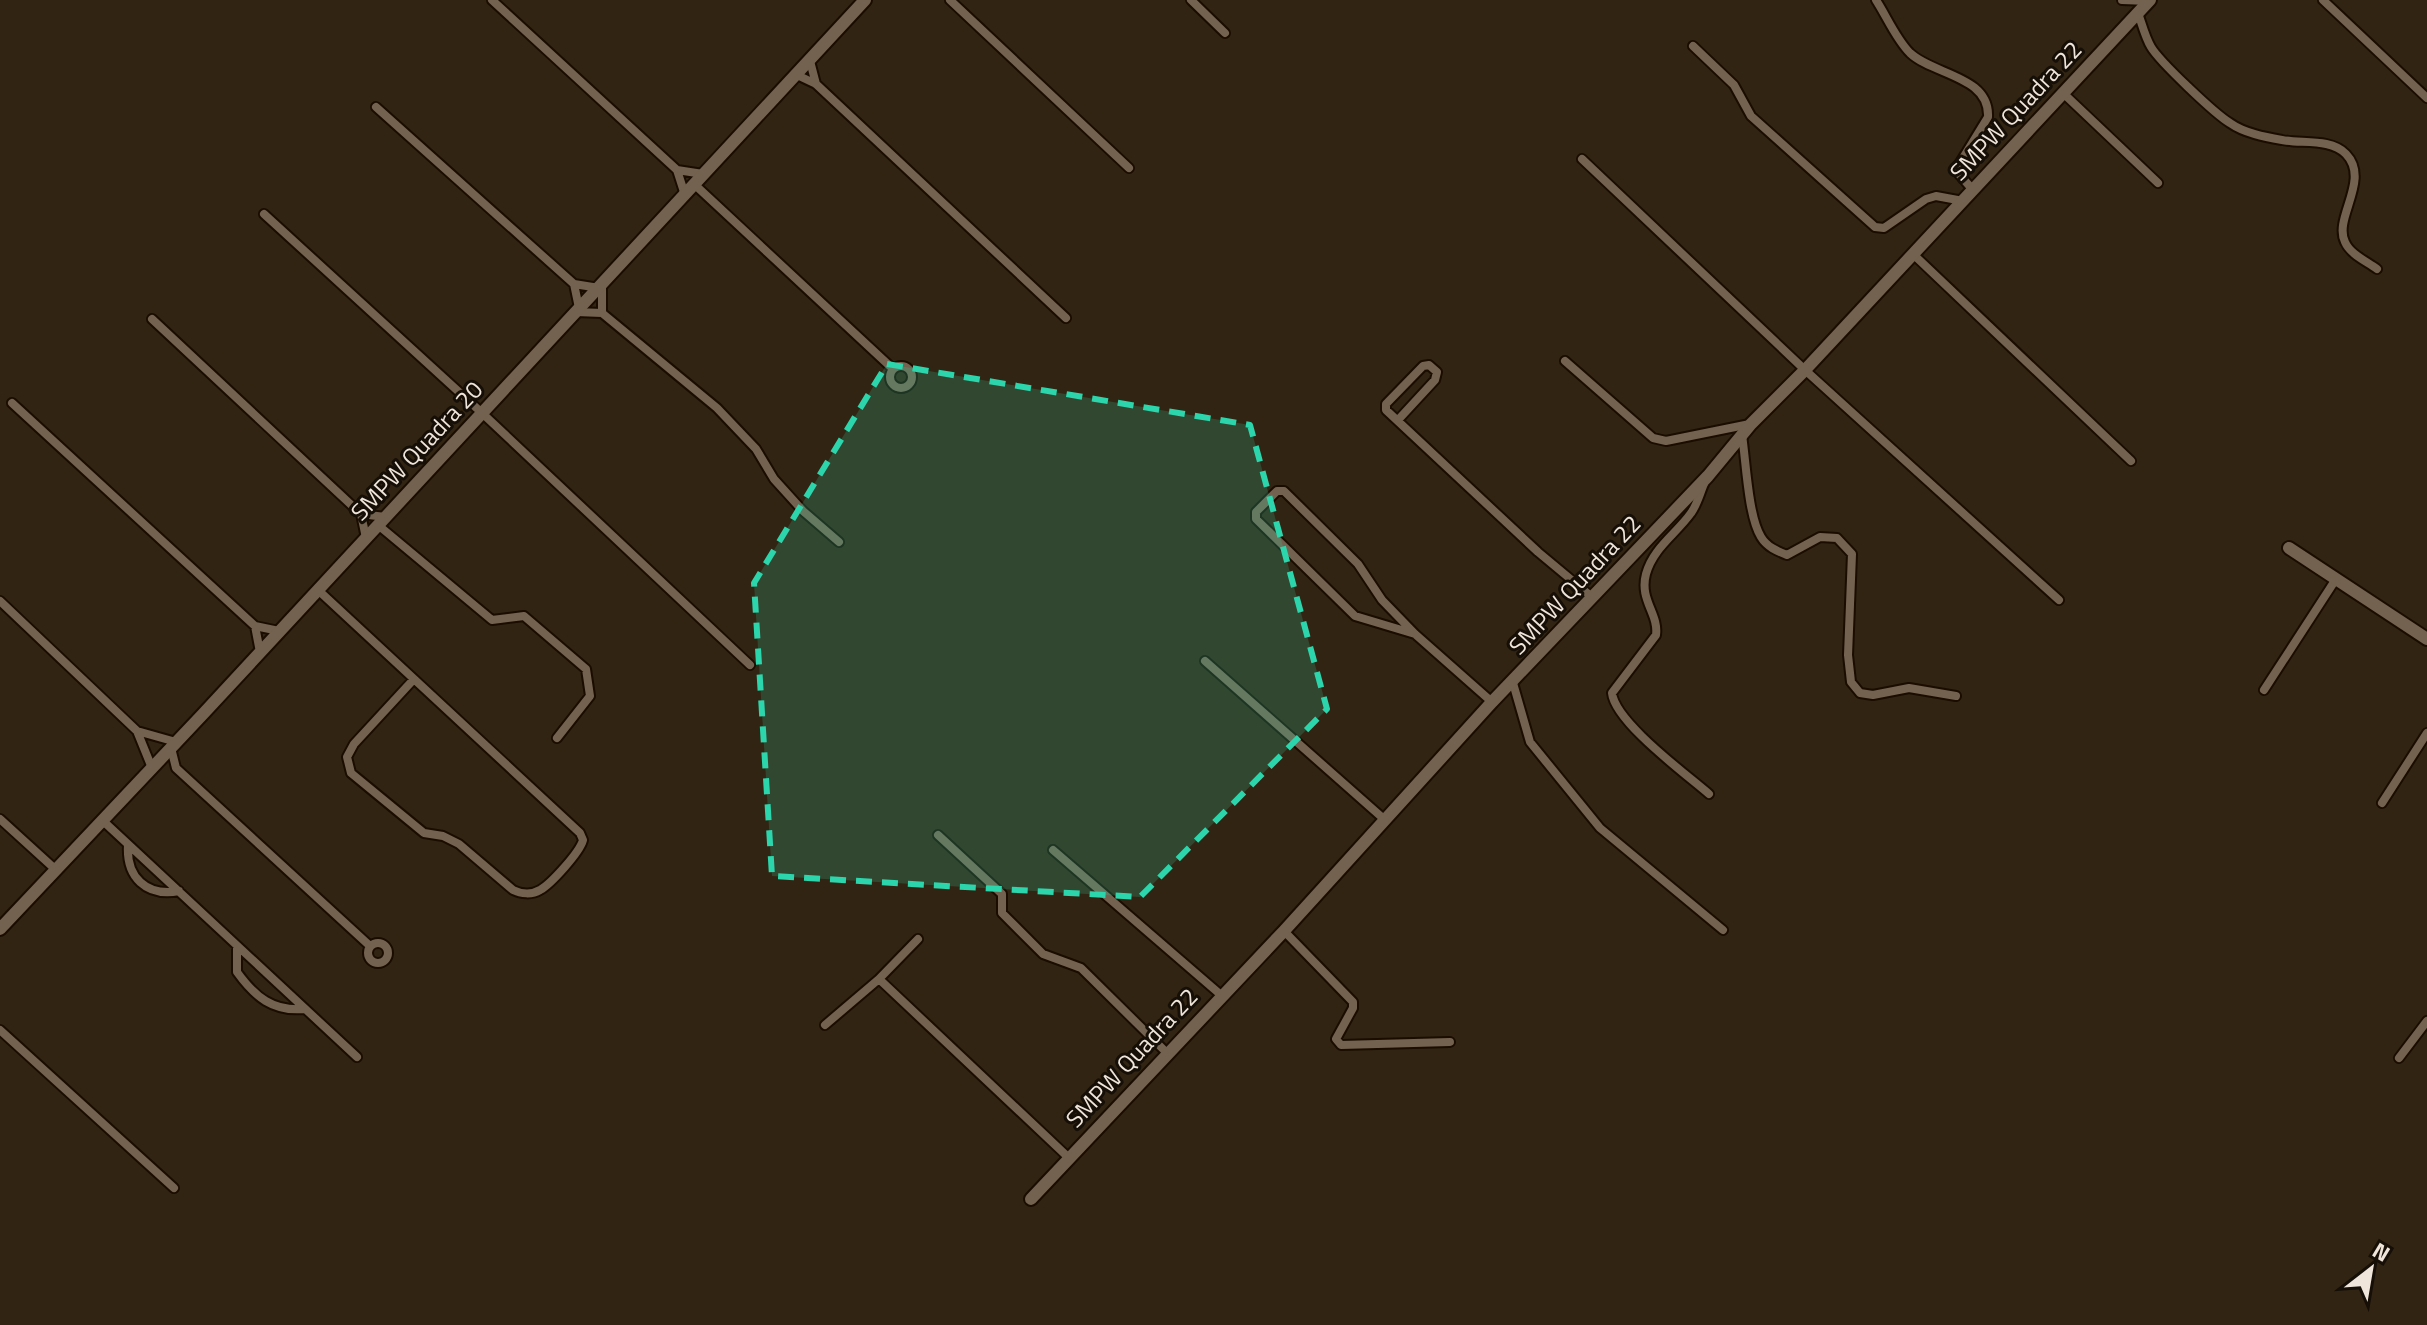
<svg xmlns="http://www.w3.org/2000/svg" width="2427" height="1325" viewBox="0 0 2427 1325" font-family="'Titillium Web',sans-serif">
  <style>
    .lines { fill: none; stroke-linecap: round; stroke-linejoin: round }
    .street-casing { stroke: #1a0d00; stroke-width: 12 }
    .secondary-casing { stroke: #1a0d00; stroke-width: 16 }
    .street { stroke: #73624f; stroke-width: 8 }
    .secondary { stroke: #73624f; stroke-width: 12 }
    .marked { fill: #2cd5ab; fill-opacity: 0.2; stroke: #2cd5ab; stroke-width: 6; stroke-dasharray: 16 10; stroke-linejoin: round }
    .labels { text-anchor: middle; stroke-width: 6; stroke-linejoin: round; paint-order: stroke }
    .street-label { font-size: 24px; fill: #efe5da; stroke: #150f07 }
  </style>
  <rect width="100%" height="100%" fill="#322412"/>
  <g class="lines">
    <!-- street casing -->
    <g class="street-casing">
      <path id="street" d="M492,0L677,170L685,195
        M950,0L1129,168
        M1191,0L1225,33
        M1876,0C1887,17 1896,39 1910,53C1933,75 1990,76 1988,117L1958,166L1959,174L1973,190
        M2122,0L2149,1
        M2323,0L2427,98
        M2138,13C2142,24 2145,37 2151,47C2160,62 2215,114 2230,123C2244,133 2265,137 2282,140C2301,144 2331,138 2346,154C2371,180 2333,218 2345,242C2350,254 2366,261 2377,269
        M1693,46L1734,85L1751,116L1875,227L1884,228L1926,199L1936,196L1963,201
        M810,61L816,84
        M797,75L816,84L1066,318
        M2063,93L2158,183
        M376,107L574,284L599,288
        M1582,159L1805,370L2059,600
        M677,170L703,174
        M694,184L893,369
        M264,214L482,413L750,665
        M1913,254L2131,461
        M574,284L579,308
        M602,285V313L717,408L756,449L774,479L803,511L839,542
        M576,312L602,313
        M152,319L361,514L366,538
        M1565,361L1653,438L1666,441L1750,424
        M890 377a11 11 0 1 1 22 0a11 11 0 1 1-22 0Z
        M12,403L255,626L279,631
        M1398,420L1435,380L1437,372L1429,365L1423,366L1386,404V410L1538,552L1592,597
        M1742,435C1746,461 1748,516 1761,537C1767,547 1777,551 1787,555L1820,537L1837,538L1852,554L1848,655L1851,682L1860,693L1873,695L1909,688L1956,696
        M1704,484C1700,493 1697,505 1691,513C1676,534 1653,548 1646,574C1639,600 1659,614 1656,635L1612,693C1615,722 1686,774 1709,794
        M361,514L385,517
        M378,525L492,620L524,616L586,669L590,696L557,738
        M318,590L580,833L583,840C580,852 551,884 540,890C532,895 521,894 513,890L459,844L443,836L424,833L351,773L347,757L354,744L414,679
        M0,601L137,731L176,742
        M255,626L260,652
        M1415,634L1355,616L1256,519V512L1277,491H1284L1358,564L1382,600L1415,634L1492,702
        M1205,661L1385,820
        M1513,683L1530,742L1600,828L1723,930
        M2264,690L2336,579
        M137,731L152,768
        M171,748L176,768L370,946
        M2382,803L2427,733
        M0,819L55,869
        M102,820L357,1057
        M938,835L1002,894V913L1043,954L1081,968L1167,1053
        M128,845C126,877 146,897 179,891
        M1053,850L1221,995
        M1284,931L1353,1002V1008L1336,1039L1341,1045L1450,1042
        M368 953a10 10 0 1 1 20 0a10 10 0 1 1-20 0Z
        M237,946V972C255,997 273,1012 305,1009
        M879,979L1069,1158
        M825,1025L879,979L918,939
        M0,1030L174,1188
        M2399,1058L2427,1021"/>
    </g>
    <!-- secondary casing -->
    <g class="secondary-casing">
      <path id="secondary" d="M2289,548L2427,639
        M0,929L203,714L865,0
        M1031,1199L1284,931L1492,702L1708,476L1751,424L1805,370L2150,0"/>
    </g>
    <!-- street -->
    <use href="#street" class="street"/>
    <!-- secondary -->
    <use href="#secondary" class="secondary"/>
  </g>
  <!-- marked area -->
  <path class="marked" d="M887,364L1250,425L1327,709L1140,897L772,876L754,583Z"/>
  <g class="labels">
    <!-- street labels -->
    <g class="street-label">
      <text transform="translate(2016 111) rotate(-47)" y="8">SMPW Quadra 22</text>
      <text transform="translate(417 451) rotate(-47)" y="8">SMPW Quadra 20</text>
      <text transform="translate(1575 585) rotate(-47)" y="8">SMPW Quadra 22</text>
      <text transform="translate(1132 1058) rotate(-47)" y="8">SMPW Quadra 22</text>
    </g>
  </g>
  <!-- north arrow -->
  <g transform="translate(2371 1269) rotate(31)" stroke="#150f07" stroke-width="6" paint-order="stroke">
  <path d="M0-6L14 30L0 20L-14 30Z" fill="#efe5da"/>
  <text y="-12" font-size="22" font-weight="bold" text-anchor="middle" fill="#efe5da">N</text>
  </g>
</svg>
